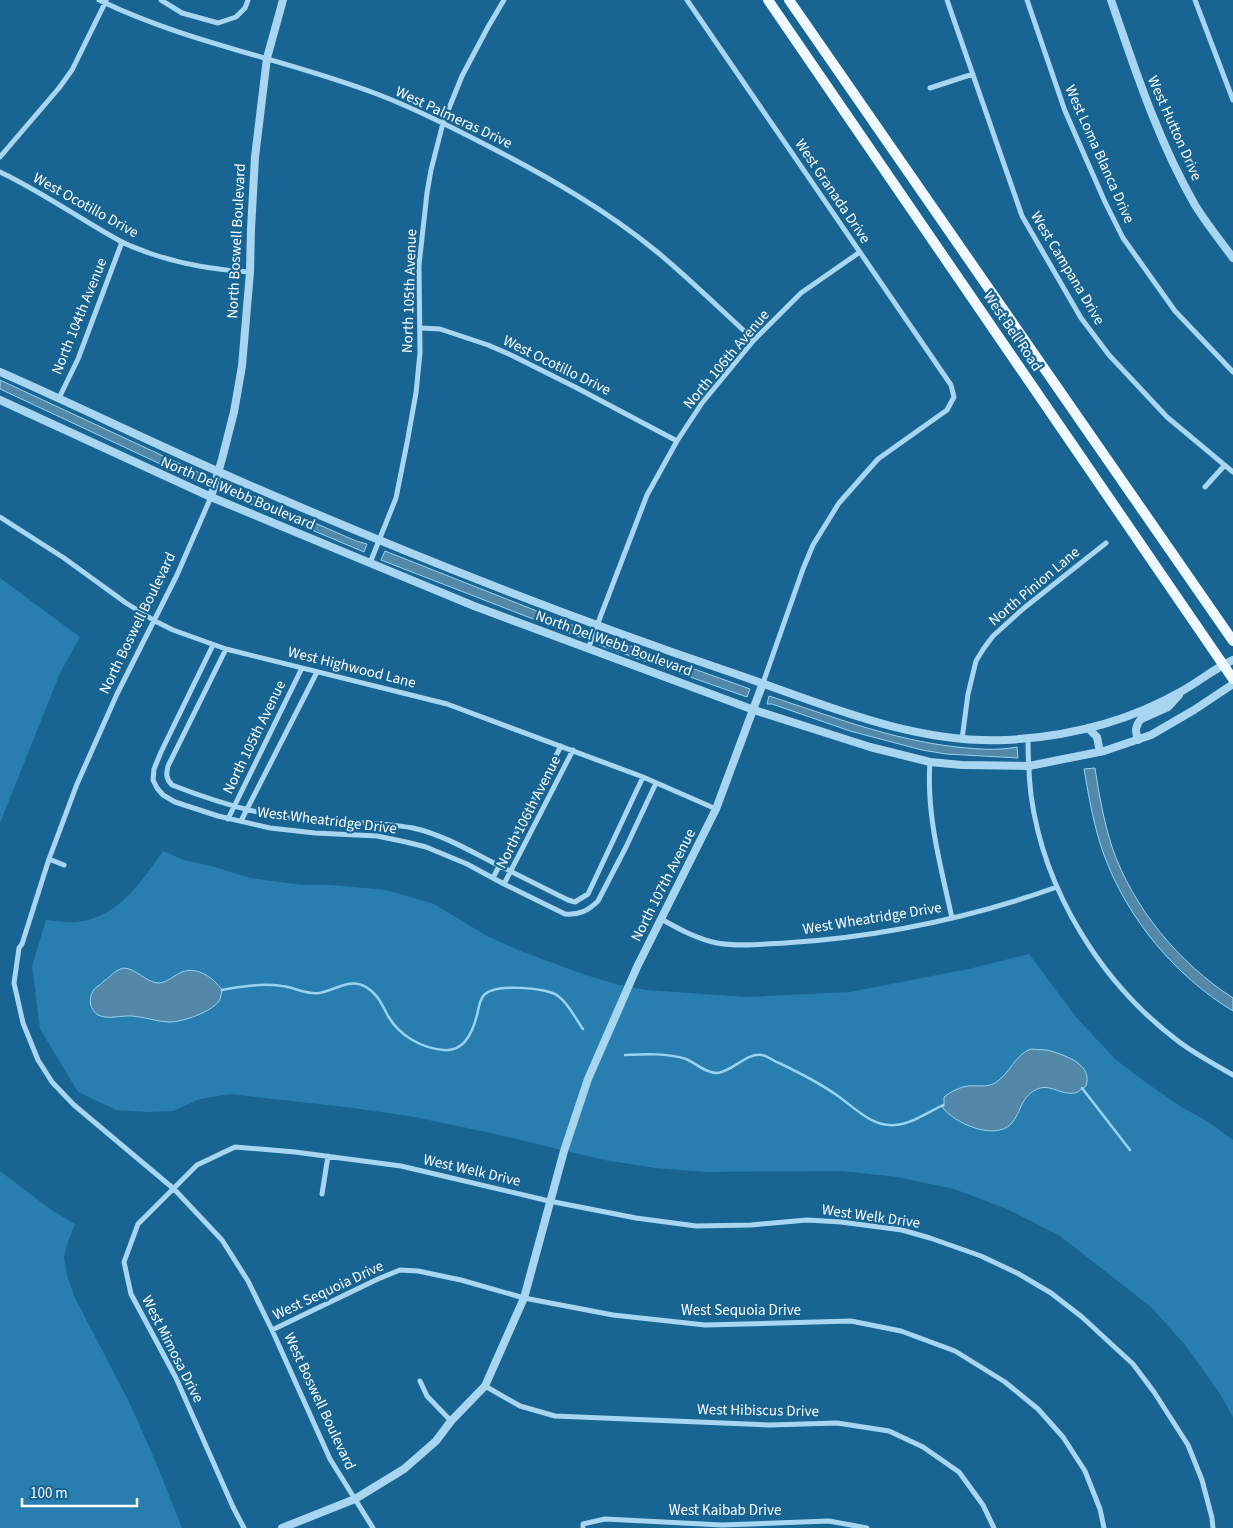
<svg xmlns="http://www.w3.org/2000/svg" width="1233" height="1528" viewBox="0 0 1233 1528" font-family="'Source Sans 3',sans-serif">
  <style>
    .green { fill: #287eae }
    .water { fill: #5388a8; stroke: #9ad3f2 }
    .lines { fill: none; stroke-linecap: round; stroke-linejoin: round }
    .stream { stroke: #9ad3f2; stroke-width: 2.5 }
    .minor { stroke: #a8d6f0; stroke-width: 5 }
    .tertiary { stroke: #a8d6f0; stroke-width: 8 }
    .primary { stroke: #f0f9ff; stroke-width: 10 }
    .labels { text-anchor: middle; stroke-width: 4.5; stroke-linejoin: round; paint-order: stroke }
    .street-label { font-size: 15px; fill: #fff; stroke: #186492 }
  </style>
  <rect width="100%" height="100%" fill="#186492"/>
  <!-- green -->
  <path class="green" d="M0,578L80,637L60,673L0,823Z
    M163,851L184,860L215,867L250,878L302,885H331L386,890L434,904L487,936L523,952L583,974L619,985L647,990L747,997L850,992L973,968L1029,954L1076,1017L1115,1059L1148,1084L1183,1108L1207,1121L1233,1140V1417L1220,1394L1186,1346L1151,1307L1060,1236L1007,1209L954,1189L897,1177L841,1171L706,1172L655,1168L604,1160L491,1133L409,1116L353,1108L230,1094L200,1099L173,1111L149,1112L116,1110L78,1092L40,1029L32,966L46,920C56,921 67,923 77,922C118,918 141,882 163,851Z
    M0,1171L50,1209L75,1224L67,1245L64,1257L67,1275L74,1296L129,1402L155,1460L182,1528H0Z"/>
  <!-- water -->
  <path class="water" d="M0,380L204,475L201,483L0,389Z
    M226,484L356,541L367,544L364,552L222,492Z
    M385,551L585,630L582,638L381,560Z
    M602,636L750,689L747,697L599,645Z
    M769,696C831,716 892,740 957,747C977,749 997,751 1017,747L1018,758L946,754L922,750L850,731L772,704H767Z
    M1095,768C1099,795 1104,822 1112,847C1133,908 1179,963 1233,998V1011C1175,976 1127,918 1104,855C1094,827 1089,798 1084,769Z
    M123,968C136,968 145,982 158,983C167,983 174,975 182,972C197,966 214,978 222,990C221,994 221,998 219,1001C211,1012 183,1022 170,1022C158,1022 145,1017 132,1016C122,1015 108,1020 98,1015C90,1010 88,999 93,991C95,987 101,985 104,981C111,976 114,971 123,968Z
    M1031,1049C1038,1050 1045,1049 1051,1051C1067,1056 1093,1065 1086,1086C1083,1088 1078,1093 1074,1093C1062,1095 1051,1085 1040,1088C1020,1095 1022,1112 1011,1124C994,1141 954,1123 942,1107L944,1106V1097C950,1092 960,1087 968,1086C978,1085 986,1088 995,1083C1010,1074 1015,1054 1031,1049Z"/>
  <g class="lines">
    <!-- stream -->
    <path class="stream" d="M222,990C241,986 262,983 282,986C293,987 308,995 319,993C334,991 350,977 366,987C378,994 382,1005 388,1016C400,1036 421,1048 444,1050C464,1052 473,1031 477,1015C479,1008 479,999 485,994C496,984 547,987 558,996C569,1004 575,1018 583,1029
      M625,1055C645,1054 667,1053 686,1059C696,1063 705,1073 717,1073C732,1072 747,1052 762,1055C768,1056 773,1061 779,1063C798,1072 821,1084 838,1096C855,1108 872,1127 895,1125C911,1124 929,1112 943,1105
      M1082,1088L1130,1150"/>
    <!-- minor -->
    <path class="minor" d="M99,0C187,43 286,59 377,94C416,109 453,128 490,147C548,177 606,210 656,251C690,279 721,310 754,340
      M161,0L182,13L218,23L236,17L245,8L248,0
      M687,0L951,385L954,397L947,410L878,459L839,503L813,545L803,569L763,683
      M947,0L1022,216L1081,318L1109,355L1167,417L1233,472
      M1027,0L1065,111L1105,202L1123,238L1175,311L1233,372
      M1195,0L1233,100
      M930,88L973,74
      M0,157L59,88L72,70L106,1
      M0,172C42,192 80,219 120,241C129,246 139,249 149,253C183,265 213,270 250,272
      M420,328L440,329L488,345L511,355L575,387L677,441
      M59,398L78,359L122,242
      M1205,487L1224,466
      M211,497L177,575L117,694L77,784L49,859L22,944L19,948L14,983L23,1023L38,1060L52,1082L74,1105L174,1189L222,1240L248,1281L272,1330L330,1459L373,1528
      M0,517L64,558L126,603L155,621L173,630L226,649L447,704L643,777L716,809
      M370,563L396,498L407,443L416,393L420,353L419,265L427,193L431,170L443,123L462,76L488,27L504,0
      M213,645L161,752L154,769L153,780L157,788L163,795L175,802L218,816L270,828L315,833L377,836L406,842L426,847L467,864L504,884L565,914C579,915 588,911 598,901L626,847L656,783
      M226,649L168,766C166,774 166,779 172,785C213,801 256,815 300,819C338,823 376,821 413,828C440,834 465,848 490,861C516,874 542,887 568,900L575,902L588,894L643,777
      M588,649L647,495L677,441L702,403L754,340L801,293L860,252
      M1028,738C1028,757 1029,777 1031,795C1044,891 1101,983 1178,1041C1195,1054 1214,1064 1233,1075
      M962,739L968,694L976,661L984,648L993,636L1024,608L1106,543
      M930,762C926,815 941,867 952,918
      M228,819L302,668
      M241,821L317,672
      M49,859L64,865
      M493,878L561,746
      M504,884L573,750
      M661,919C679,929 697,939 717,943C739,947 763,944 785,943C878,937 970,918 1057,887
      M322,1194L328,1156
      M272,1330L378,1279L400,1270L418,1271L461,1280L524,1298L613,1315L705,1325L851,1321L901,1331L955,1351L1005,1382L1038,1409L1063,1437L1085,1471L1100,1509L1104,1528
      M420,1381L427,1396L451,1421
      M485,1386L520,1406L555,1416L770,1425L837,1423L889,1431L923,1447L959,1472L983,1505L994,1528
      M244,1528L233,1507L176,1378L131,1294L124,1262L138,1224L197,1165L235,1147L295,1152L401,1166L549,1201L636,1218L696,1226L751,1225L807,1220L841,1222L902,1230L930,1238L981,1256L1017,1273L1051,1293L1082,1317L1133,1364L1154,1392L1188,1445L1202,1480L1212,1518L1213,1528
      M583,1528V1524L605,1519L722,1525L829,1521L867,1528"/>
    <!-- tertiary -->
    <path class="tertiary" d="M1111,0C1135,69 1158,141 1195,205C1206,223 1220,240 1233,258
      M0,372C73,404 144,439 217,471C385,545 556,613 730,672C818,702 910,744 1005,740C1067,737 1128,722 1182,691C1200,681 1215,668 1233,660
      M0,400L211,497L474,606L754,710L870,747L930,762L962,765L1029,766L1104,751L1151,735L1194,710L1233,684
      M211,497L222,459L234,412L242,366L250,272L251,229L255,157L267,58L283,0
      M1088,728L1097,737L1100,752
      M1138,740C1135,731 1135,726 1141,719L1168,707L1179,695
      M282,1528L355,1499L404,1469L436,1441L451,1421L485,1386L524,1298L564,1151L588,1079L637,967L716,809L763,683"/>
    <!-- primary -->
    <path class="primary" d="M768,0L1233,679
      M789,0L1233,641"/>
  </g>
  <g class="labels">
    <!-- street labels -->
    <g class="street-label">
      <text transform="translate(454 117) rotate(25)" y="5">West Palmeras Drive</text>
      <text transform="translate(1175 128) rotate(66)" y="5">West Hutton Drive</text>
      <text transform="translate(1100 154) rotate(66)" y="5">West Loma Blanca Drive</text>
      <text transform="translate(833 191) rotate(56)" y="5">West Granada Drive</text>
      <text transform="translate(86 205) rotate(29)" y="5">West Ocotillo Drive</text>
      <text transform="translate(236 241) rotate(-87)" y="5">North Boswell Boulevard</text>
      <text transform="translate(1068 268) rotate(59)" y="5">West Campana Drive</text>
      <text transform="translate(409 291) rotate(-88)" y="5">North 105th Avenue</text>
      <text transform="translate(79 316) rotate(-68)" y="5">North 104th Avenue</text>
      <text transform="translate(1013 331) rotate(56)" y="5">West Bell Road</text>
      <text transform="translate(726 359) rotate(-50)" y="5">North 106th Avenue</text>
      <text transform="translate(557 365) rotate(26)" y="5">West Ocotillo Drive</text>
      <text transform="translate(238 493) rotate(23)" y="5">North Del Webb Boulevard</text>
      <text transform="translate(1034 586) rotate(-40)" y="5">North Pinion Lane</text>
      <text transform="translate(137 623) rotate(-64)" y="5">North Boswell Boulevard</text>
      <text transform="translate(614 643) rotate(20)" y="5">North Del Webb Boulevard</text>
      <text transform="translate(352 667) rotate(14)" y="5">West Highwood Lane</text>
      <text transform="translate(254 737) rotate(-64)" y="5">North 105th Avenue</text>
      <text transform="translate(528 812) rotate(-63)" y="5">North 106th Avenue</text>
      <text transform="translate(327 820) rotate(7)" y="5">West Wheatridge Drive</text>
      <text transform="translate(663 885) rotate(-63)" y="5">North 107th Avenue</text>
      <text transform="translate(872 918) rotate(-9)" y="5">West Wheatridge Drive</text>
      <text transform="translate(472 1170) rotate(13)" y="5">West Welk Drive</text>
      <text transform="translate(871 1216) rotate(8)" y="5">West Welk Drive</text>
      <text transform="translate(328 1290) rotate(-25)" y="5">West Sequoia Drive</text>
      <text x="741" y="1315">West Sequoia Drive</text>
      <text transform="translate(173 1349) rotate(63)" y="5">West Mimosa Drive</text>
      <text transform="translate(320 1401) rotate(65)" y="5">West Boswell Boulevard</text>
      <text transform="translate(758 1410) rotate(1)" y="5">West Hibiscus Drive</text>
      <text x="725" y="1515">West Kaibab Drive</text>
    </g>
  </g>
  <!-- scale -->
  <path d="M22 1498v8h115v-8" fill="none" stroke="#ffffff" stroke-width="2.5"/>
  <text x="30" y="1498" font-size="15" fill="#ffffff" stroke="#186492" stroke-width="4" paint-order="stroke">100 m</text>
</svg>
